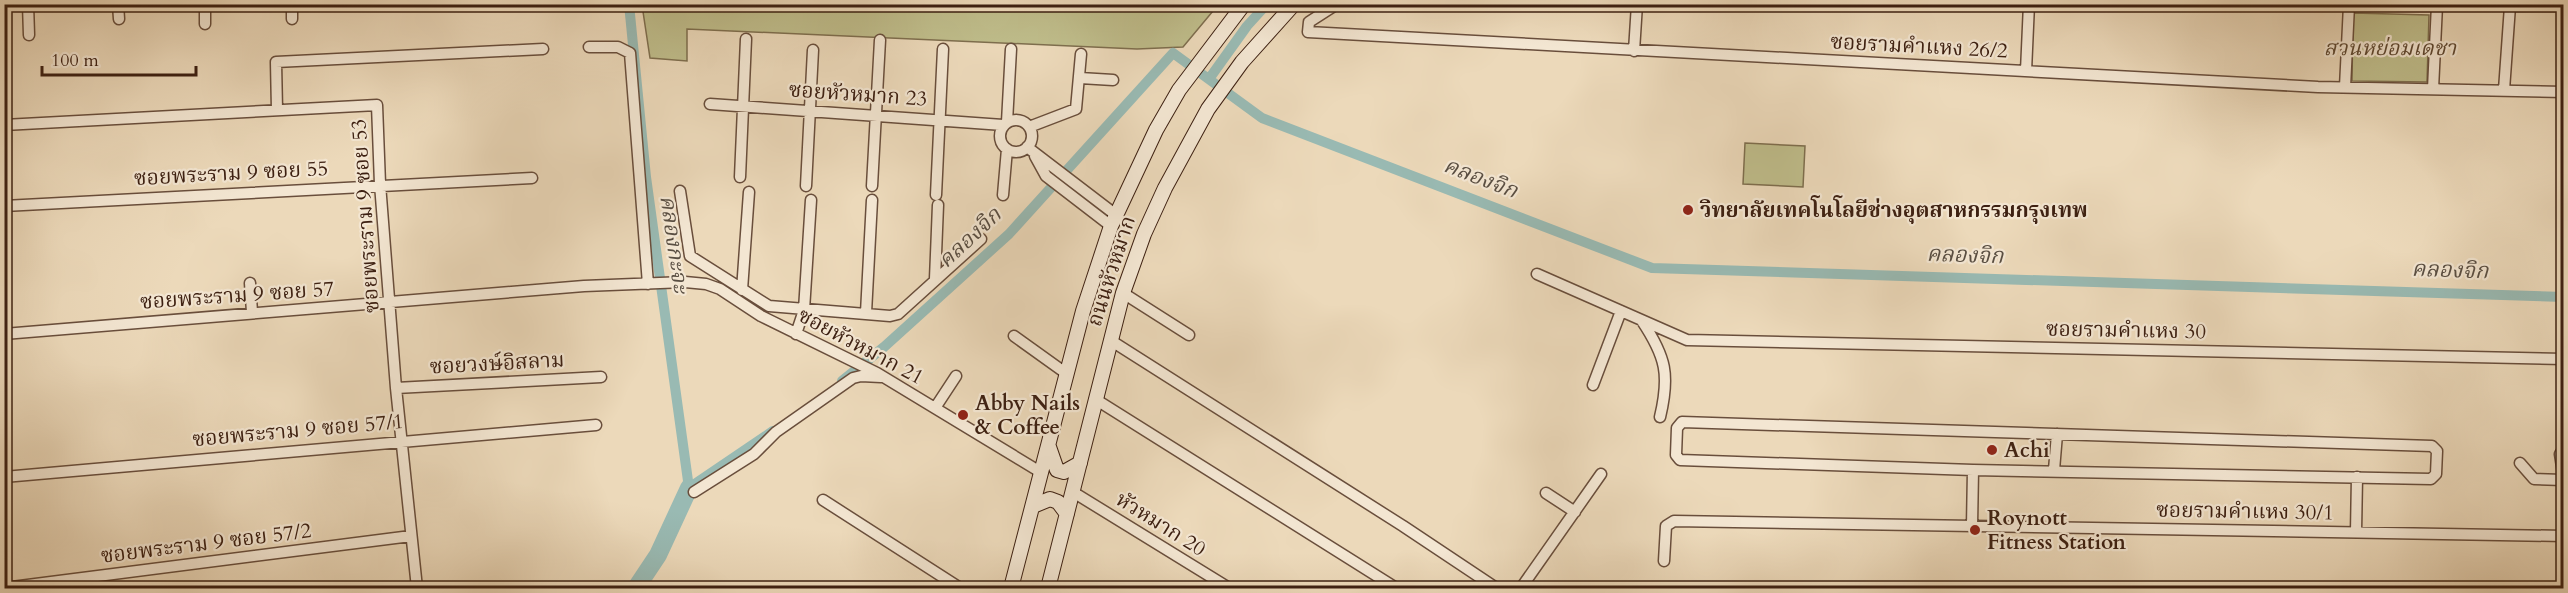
<svg xmlns="http://www.w3.org/2000/svg" width="2568" height="593" viewBox="0 0 2568 593" font-family="Cardo,'Noto Serif Thai',serif">
  <style>
    .green { fill: #bfbd8b; stroke: #7e6e4e; stroke-width: 1.5 }
    .lines { fill: none; stroke-linecap: round; stroke-linejoin: round }
    .canal { stroke: #99bab3; stroke-width: 10 }
    .river { stroke: #99bab3; stroke-width: 18 }
    .street-casing { stroke: #694e3c; stroke-width: 13 }
    .secondary-casing { stroke: #3d2012; stroke-width: 16 }
    .street { stroke: #f3e6d2; stroke-width: 10 }
    .secondary { stroke: #f3e6d2; stroke-width: 14 }
    .poi-dot { fill: #8f2418; stroke: #f3e6d2; stroke-width: 2 }
    .labels { text-anchor: middle; stroke-width: 4.5; stroke-linejoin: round; paint-order: stroke }
    .street-label { font-size: 21px; fill: #3d2012; stroke: #f3e6d2 }
    .park-label { font-size: 21px; font-style: italic; fill: #5e4730; stroke: #f3e6d2 }
    .poi-label { font-size: 21px; font-weight: bold; fill: #3d2012; stroke: #f3e6d2; text-anchor: start }
    .water-label { font-size: 22px; font-style: italic; fill: #594e42; stroke: #f3e6d2 }
  </style>
  <rect width="100%" height="100%" fill="#ecd9ba"/>
  <filter id="stains"><feTurbulence type="fractalNoise" baseFrequency=".00333" numOctaves="4"/><feColorMatrix values="0 0 0 0 .2 0 0 0 0 .09 0 0 0 0 .02 0 0 0 .5 -.17"/></filter>
  <radialGradient id="worn" r=".72"><stop offset=".6" stop-color="#630" stop-opacity="0"/><stop offset="1" stop-color="#630" stop-opacity=".3"/></radialGradient>
  <!-- green -->
  <path class="green" d="M642,5H1218L1183,47L1137,49L687,29V61L650,58Z
    M2353,13L2429,15L2427,82L2352,81Z
    M1745,143L1805,146L1803,187L1743,184Z"/>
  <g class="lines">
    <!-- canal -->
    <path class="canal" d="M629,4L646,177L689,488L773,431
      M1209,79L1247,26L1267,4
      M842,381L884,347L1009,234L1173,53L1262,118L1652,268L2564,297"/>
    <!-- river -->
    <path class="river" d="M636,588L658,555L689,488"/>
    <!-- street casing -->
    <g class="street-casing">
      <path id="street" d="M28,4L29,35
        M118,4L119,19
        M205,4V24
        M292,4V19
        M1337,4L1309,22L1308,32L2318,87L2564,92
        M2327,4L2564,6
        M589,47H618L630,53L648,284
        M1634,51L1637,4
        M2026,71L2029,4
        M1080,78L1113,80
        M2345,87L2349,5
        M2433,89L2437,5
        M2504,90L2510,6
        M710,104L1003,125
        M277,110L276,62L543,49
        M1000 136a16 16 0 1 1 32 0a16 16 0 1 1-32 0Z
        M1007,122L1011,49
        M4,125L377,105L380,184L396,388L417,588
        M1029,127L1076,109L1081,54
        M1027,147L1116,215
        M1035,156L1046,176L1111,226
        M740,177L746,39
        M806,186L813,50
        M872,186L880,40
        M680,191L690,256L769,306L890,316L898,314L981,239
        M936,195L943,49
        M1003,195L1007,149
        M4,206L532,178
        M1537,274L1687,340L2564,359
        M935,279L938,205
        M250,283L252,312
        M742,290L749,192
        M1123,293L1189,335
        M866,313L872,200
        M1642,321C1666,357 1670,375 1660,417
        M4,334L584,286L685,282L706,284L720,289L761,316L877,373L1042,473
        M796,334L804,310L811,200
        M1014,336L1067,374
        M1110,340L1403,526L1496,588
        M1593,385L1621,311
        M396,388L601,377
        M1095,399L1396,588
        M935,408L956,376
        M1682,422L2432,446L2437,451L2436,474L2431,479L1973,470L1680,460L1676,455L1677,428Z
        M2564,448L2560,454L2564,480
        M2520,463L2534,479L2563,480
        M2054,470L2057,434
        M4,477L596,425
        M694,492L754,454L776,432L853,378L861,376L881,377
        M1073,492L1229,588
        M1546,493L1575,512
        M823,500L960,588
        M1972,526L1973,470
        M2356,532L2357,477
        M1664,561L1666,526L1674,521L2564,536
        M4,588L411,536
        M1521,588L1601,474"/>
    </g>
    <!-- secondary casing -->
    <g class="secondary-casing">
      <path id="secondary" d="M1049,447L1057,470L1064,472L1080,463
        M1033,506L1050,499L1058,502L1067,514
        M1011,588L1083,311L1111,226L1156,130L1179,90L1244,4
        M1048,588L1123,293L1144,234L1165,188L1208,109L1242,62L1294,4"/>
    </g>
    <!-- street -->
    <use href="#street" class="street"/>
    <!-- secondary -->
    <use href="#secondary" class="secondary"/>
  </g>
  <!-- markers -->
  <g class="poi-dot">
    <circle cx="1688" cy="210" r="6"/>
    <circle cx="963" cy="415" r="6"/>
    <circle cx="1992" cy="450" r="6"/>
    <circle cx="1975" cy="530" r="6"/>
  </g>
  <g class="labels">
    <!-- street labels -->
    <g class="street-label">
      <text transform="translate(1919 46) rotate(3)" y="7">ซอยรามคำแหง 26/2</text>
      <text transform="translate(858 94) rotate(4)" y="7">ซอยหัวหมาก 23</text>
      <text transform="translate(231 173) rotate(-3)" y="7">ซอยพระราม 9 ซอย 55</text>
      <text transform="translate(365 216) rotate(-94)" y="7">ซอยพระราม 9 ซอย 53</text>
      <text transform="translate(1111 271) rotate(-72)" y="7">ถนนหัวหมาก</text>
      <text transform="translate(237 295) rotate(-4)" y="7">ซอยพระราม 9 ซอย 57</text>
      <text transform="translate(2126 330) rotate(1)" y="7">ซอยรามคำแหง 30</text>
      <text transform="translate(861 346) rotate(28)" y="7">ซอยหัวหมาก 21</text>
      <text transform="translate(497 363) rotate(-3)" y="7">ซอยวงษ์อิสลาม</text>
      <text transform="translate(298 430) rotate(-5)" y="7">ซอยพระราม 9 ซอย 57/1</text>
      <text transform="translate(2245 511) rotate(1)" y="7">ซอยรามคำแหง 30/1</text>
      <text transform="translate(1161 524) rotate(32)" y="7">หัวหมาก 20</text>
      <text transform="translate(206 543) rotate(-7)" y="7">ซอยพระราม 9 ซอย 57/2</text>
    </g>
    <!-- park labels -->
    <g class="park-label">
      <text x="2390" y="55">สวนหย่อมเดชา</text>
    </g>
    <!-- poi labels -->
    <g class="poi-label">
      <text x="1700" y="217">วิทยาลัยเทคโนโลยีช่างอุตสาหกรรมกรุงเทพ</text>
      <text x="975" y="410">Abby Nails<tspan x="975" dy="24">&amp; Coffee</tspan></text>
      <text x="2004" y="457">Achi</text>
      <text x="1987" y="525">Roynott<tspan x="1987" dy="24">Fitness Station</tspan></text>
    </g>
    <!-- water labels -->
    <g class="water-label">
      <text transform="translate(1481 177) rotate(21)" y="8">คลองจิก</text>
      <text transform="translate(969 237) rotate(-43)" y="8">คลองจิก</text>
      <text transform="translate(675 244) rotate(82)" y="8">คลองกะจะ</text>
      <text transform="translate(1965 254) rotate(2)" y="8">คลองจิก</text>
      <text transform="translate(2450 269) rotate(2)" y="8">คลองจิก</text>
    </g>
  </g>
  <!-- margin -->
  <rect width="2568" height="593" fill="none" stroke="#ecd9ba" stroke-width="24"/>
  <rect x="6" y="6" width="2556" height="581" fill="none" stroke="#3d2012" stroke-width="3"/>
  <rect x="12" y="12" width="2544" height="569" fill="none" stroke="#3d2012" stroke-width="1.5"/>
  <!-- scale -->
  <path d="M42 66v9h154v-9" fill="none" stroke="#3d2012" stroke-width="3"/>
  <text x="51" y="66" font-size="18" fill="#3d2012" stroke="#f3e6d2" stroke-width="4.5" paint-order="stroke">100 m</text>
  <rect width="100%" height="100%" filter="url(#stains)"/>
  <rect width="100%" height="100%" fill="url(#worn)"/>
</svg>
